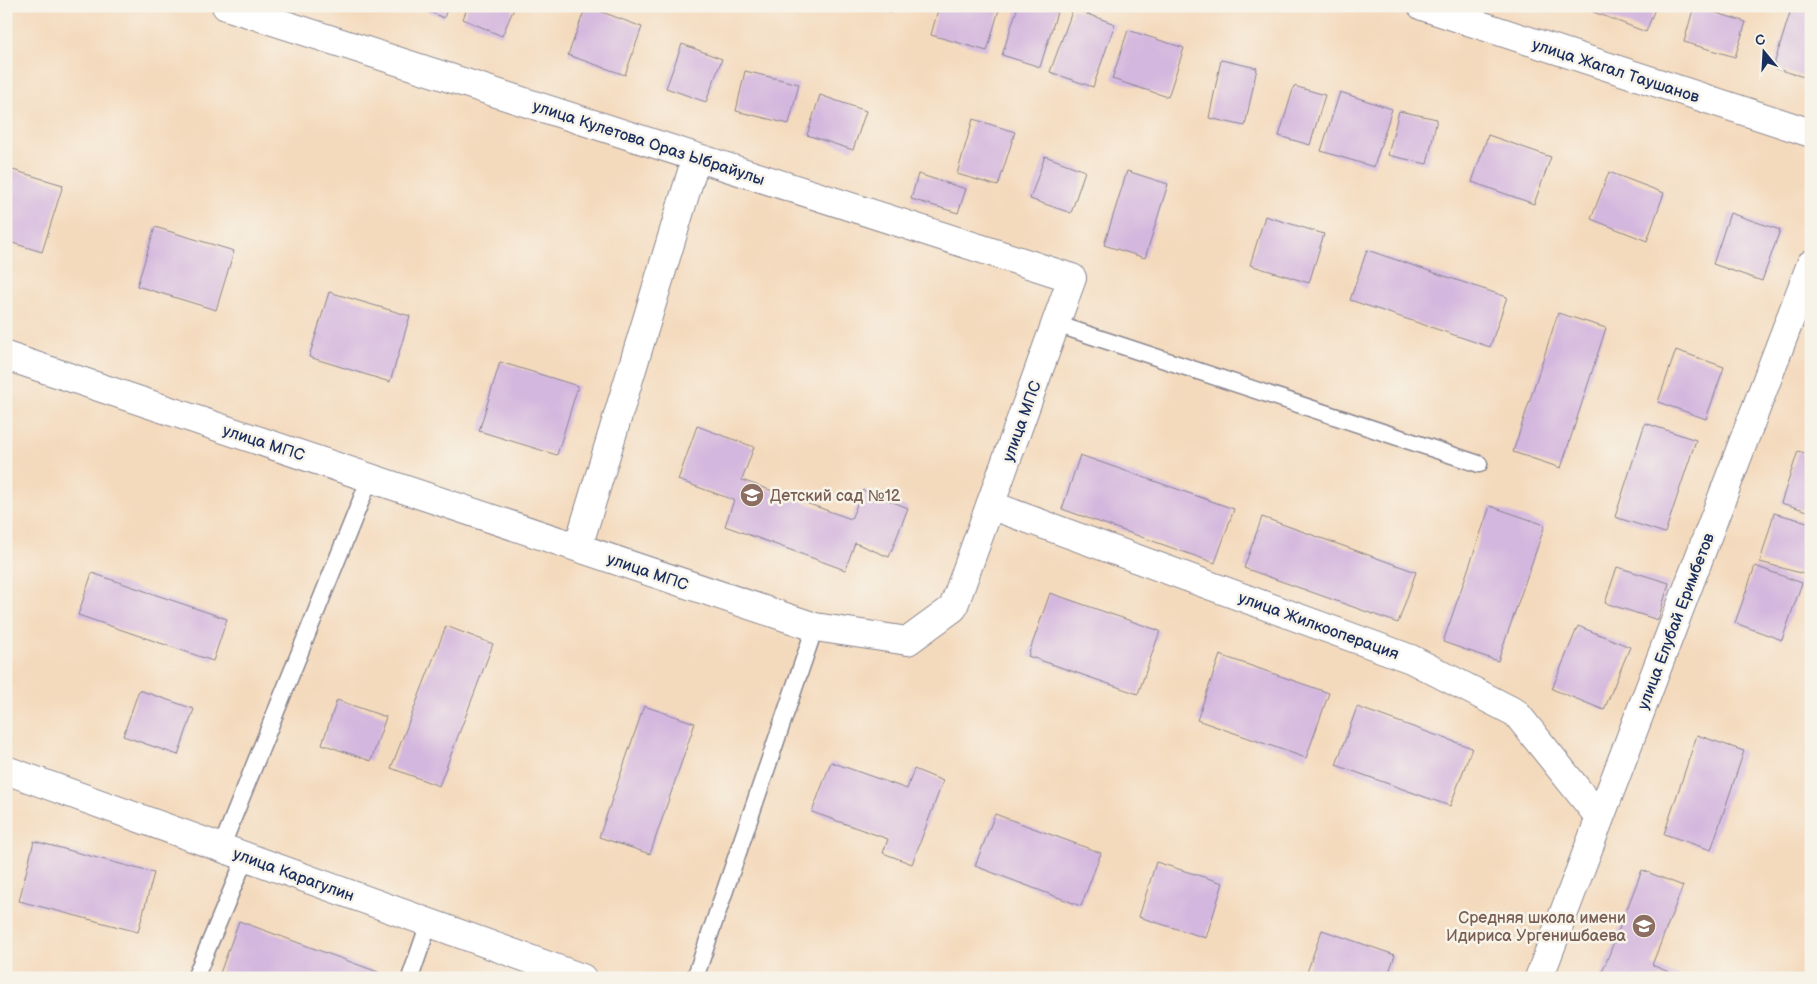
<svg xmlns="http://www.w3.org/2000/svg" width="1817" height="984" viewBox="0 0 1817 984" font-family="'Balsamiq Sans',sans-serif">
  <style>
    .building { fill: #d4b7de }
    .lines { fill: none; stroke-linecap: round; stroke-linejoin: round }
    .lane-casing { stroke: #88848e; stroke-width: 19 }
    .street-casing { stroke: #88848e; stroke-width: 30 }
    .lane { stroke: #fff; stroke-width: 16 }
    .street { stroke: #fff; stroke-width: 28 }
    .labels { text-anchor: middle; stroke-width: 5; stroke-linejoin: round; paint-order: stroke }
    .street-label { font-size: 16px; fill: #1b2f5e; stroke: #f7f3e8 }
    .education-label { font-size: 16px; fill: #785e54; stroke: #f7f3e8; text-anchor: start }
  </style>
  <rect width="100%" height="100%" fill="#f7f3e8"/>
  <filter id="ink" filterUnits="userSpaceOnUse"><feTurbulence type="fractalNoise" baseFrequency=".02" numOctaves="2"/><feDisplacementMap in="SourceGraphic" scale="10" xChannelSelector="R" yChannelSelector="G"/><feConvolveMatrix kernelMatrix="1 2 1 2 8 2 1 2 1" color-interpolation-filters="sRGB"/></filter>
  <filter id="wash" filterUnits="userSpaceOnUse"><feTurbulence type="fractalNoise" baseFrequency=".0096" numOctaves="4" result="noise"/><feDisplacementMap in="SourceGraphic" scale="20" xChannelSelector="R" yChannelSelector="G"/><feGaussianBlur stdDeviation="1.12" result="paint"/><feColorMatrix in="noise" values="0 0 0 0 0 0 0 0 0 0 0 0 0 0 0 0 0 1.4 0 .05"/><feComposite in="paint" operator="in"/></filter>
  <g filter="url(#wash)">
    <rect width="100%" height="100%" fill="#f4dabd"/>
    <g id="blocks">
      <!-- building -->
      <path class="building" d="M416,6H448L444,18Z
        M468,6H515L502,36L463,19Z
        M586,6L642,27L625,75L568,55Z
        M874,6H893L891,12Z
        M939,6H1000L987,51L931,35Z
        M1018,6H1059L1040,67L1002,55Z
        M1593,6H1656L1646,32L1591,11Z
        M1694,6L1746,22L1735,57L1684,42Z
        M1792,6L1811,8V79L1773,68Z
        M1073,9L1115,24L1093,87L1050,72Z
        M1128,30L1184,48L1168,97L1112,79Z
        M682,44L722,59L706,102L666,88Z
        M1221,60L1257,68L1245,126L1209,118Z
        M745,71L799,84L789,124L736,111Z
        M1294,86L1325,95L1310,145L1279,136Z
        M1340,92L1392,109L1374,167L1321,151Z
        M820,95L866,111L853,150L807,135Z
        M1399,111L1437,119L1427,164L1388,155Z
        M973,119L1015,132L998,186L957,174Z
        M1488,135L1551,157L1534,204L1472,182Z
        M1045,156L1085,171L1071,213L1030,199Z
        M6,168L63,185L42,252L6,241Z
        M1127,171L1168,184L1145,258L1104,245Z
        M1609,172L1664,193L1647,241L1591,219Z
        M918,174L966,189L958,213L911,199Z
        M1730,213L1780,230L1762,281L1713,264Z
        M1265,216L1324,234L1309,283L1250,265Z
        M155,227L234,251L216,310L137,286Z
        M1367,250L1507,297L1490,347L1350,300Z
        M329,292L410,316L390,382L309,357Z
        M1558,313L1606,328L1561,468L1513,452Z
        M1676,350L1724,367L1706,419L1658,402Z
        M500,362L578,386L557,455L479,431Z
        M1645,423L1696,440L1665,533L1615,517Z
        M697,426L754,447L742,480L851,519L863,490L908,508L889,557L855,543L845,570L725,526L734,500L678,480Z
        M1798,451L1811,455V512L1781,503Z
        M1080,455L1234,509L1215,563L1062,509Z
        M1490,506L1545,525L1498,661L1443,642Z
        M1774,513L1811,523V576L1760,562Z
        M1262,517L1416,572L1398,623L1244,568Z
        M1755,566L1802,583L1782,640L1735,623Z
        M1617,567L1669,583L1658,620L1605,603Z
        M92,573L227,619L213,661L78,615Z
        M1050,593L1160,631L1138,694L1028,656Z
        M446,626L493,644L439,786L391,768Z
        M1578,626L1630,647L1604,710L1552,689Z
        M1220,655L1329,693L1306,758L1197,720Z
        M139,690L194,709L178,755L123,736Z
        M337,700L386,717L371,761L322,744Z
        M644,706L695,723L650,854L599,837Z
        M1357,707L1472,748L1450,806L1336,765Z
        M1697,735L1744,751L1711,850L1664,834Z
        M831,762L907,789L914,769L943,781L912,864L883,853L888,839L812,812Z
        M995,814L1101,853L1081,906L975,866Z
        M34,841L154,873L138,932L19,901Z
        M1156,862L1223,883L1206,938L1139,917Z
        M1642,870L1683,886L1652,965L1683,978H1600Z
        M239,921L378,972L376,978L219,976Z
        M1322,930L1395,955L1387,978H1305Z"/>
    </g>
  </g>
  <g filter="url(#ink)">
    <use href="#blocks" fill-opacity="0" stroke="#88848e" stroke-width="1"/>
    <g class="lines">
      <!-- lane casing -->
      <g class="lane-casing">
        <path id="lane" d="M1056,324L1479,464
          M221,848L370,478
          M195,978L246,856
          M410,978L429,923
          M695,978L815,627"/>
      </g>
      <!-- street casing -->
      <g class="street-casing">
        <path id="street" d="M1422,6L1811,133
          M6,356L815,627L908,641L953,608L1072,278L226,6
          M990,505L1411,659L1516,713L1600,818
          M578,547L696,158
          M6,770L582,978
          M1539,978L1811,264"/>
      </g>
      <!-- lane -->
      <use href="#lane" class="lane"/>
      <!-- street -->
      <use href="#street" class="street"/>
    </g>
  </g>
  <!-- icons -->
  <defs>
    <g id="school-disc" transform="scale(1.25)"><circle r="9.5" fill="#8d6e63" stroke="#f7f3e8"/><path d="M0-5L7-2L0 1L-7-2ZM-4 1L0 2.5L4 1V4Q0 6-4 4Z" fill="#fff"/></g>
  </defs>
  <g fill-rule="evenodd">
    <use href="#school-disc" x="752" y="495"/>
    <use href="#school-disc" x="1644" y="926"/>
  </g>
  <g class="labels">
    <!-- street labels -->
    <g class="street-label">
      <text transform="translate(1616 70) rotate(18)" y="6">улица Жагал Таушанов</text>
      <text transform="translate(649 142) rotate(18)" y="6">улица Кулетова Ораз Ыбрайулы</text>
      <text transform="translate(1021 421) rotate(-70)" y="6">улица МПС</text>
      <text transform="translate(264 442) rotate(18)" y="6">улица МПС</text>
      <text transform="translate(648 571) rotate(19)" y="6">улица МПС</text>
      <text transform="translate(1675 621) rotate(-69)" y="6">улица Елубай Еримбетов</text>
      <text transform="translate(1319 625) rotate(20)" y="6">улица Жилкооперация</text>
      <text transform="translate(294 874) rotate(20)" y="6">улица Карагулин</text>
    </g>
    <!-- education labels -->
    <g class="education-label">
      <text x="770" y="501">Детский сад №12</text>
      <text x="1626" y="923" text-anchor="end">Средняя школа имени<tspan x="1626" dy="18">Идириса Ургенишбаева</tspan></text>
    </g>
  </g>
  <!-- margin -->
  <rect width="1817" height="984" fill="none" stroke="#f7f3e8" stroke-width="25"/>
  <!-- north arrow -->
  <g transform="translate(1764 52) rotate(342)" stroke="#f7f3e8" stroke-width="4" paint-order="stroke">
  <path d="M0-4L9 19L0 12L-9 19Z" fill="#1b2f5e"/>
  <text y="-8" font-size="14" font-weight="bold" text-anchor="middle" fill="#1b2f5e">С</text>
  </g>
</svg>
